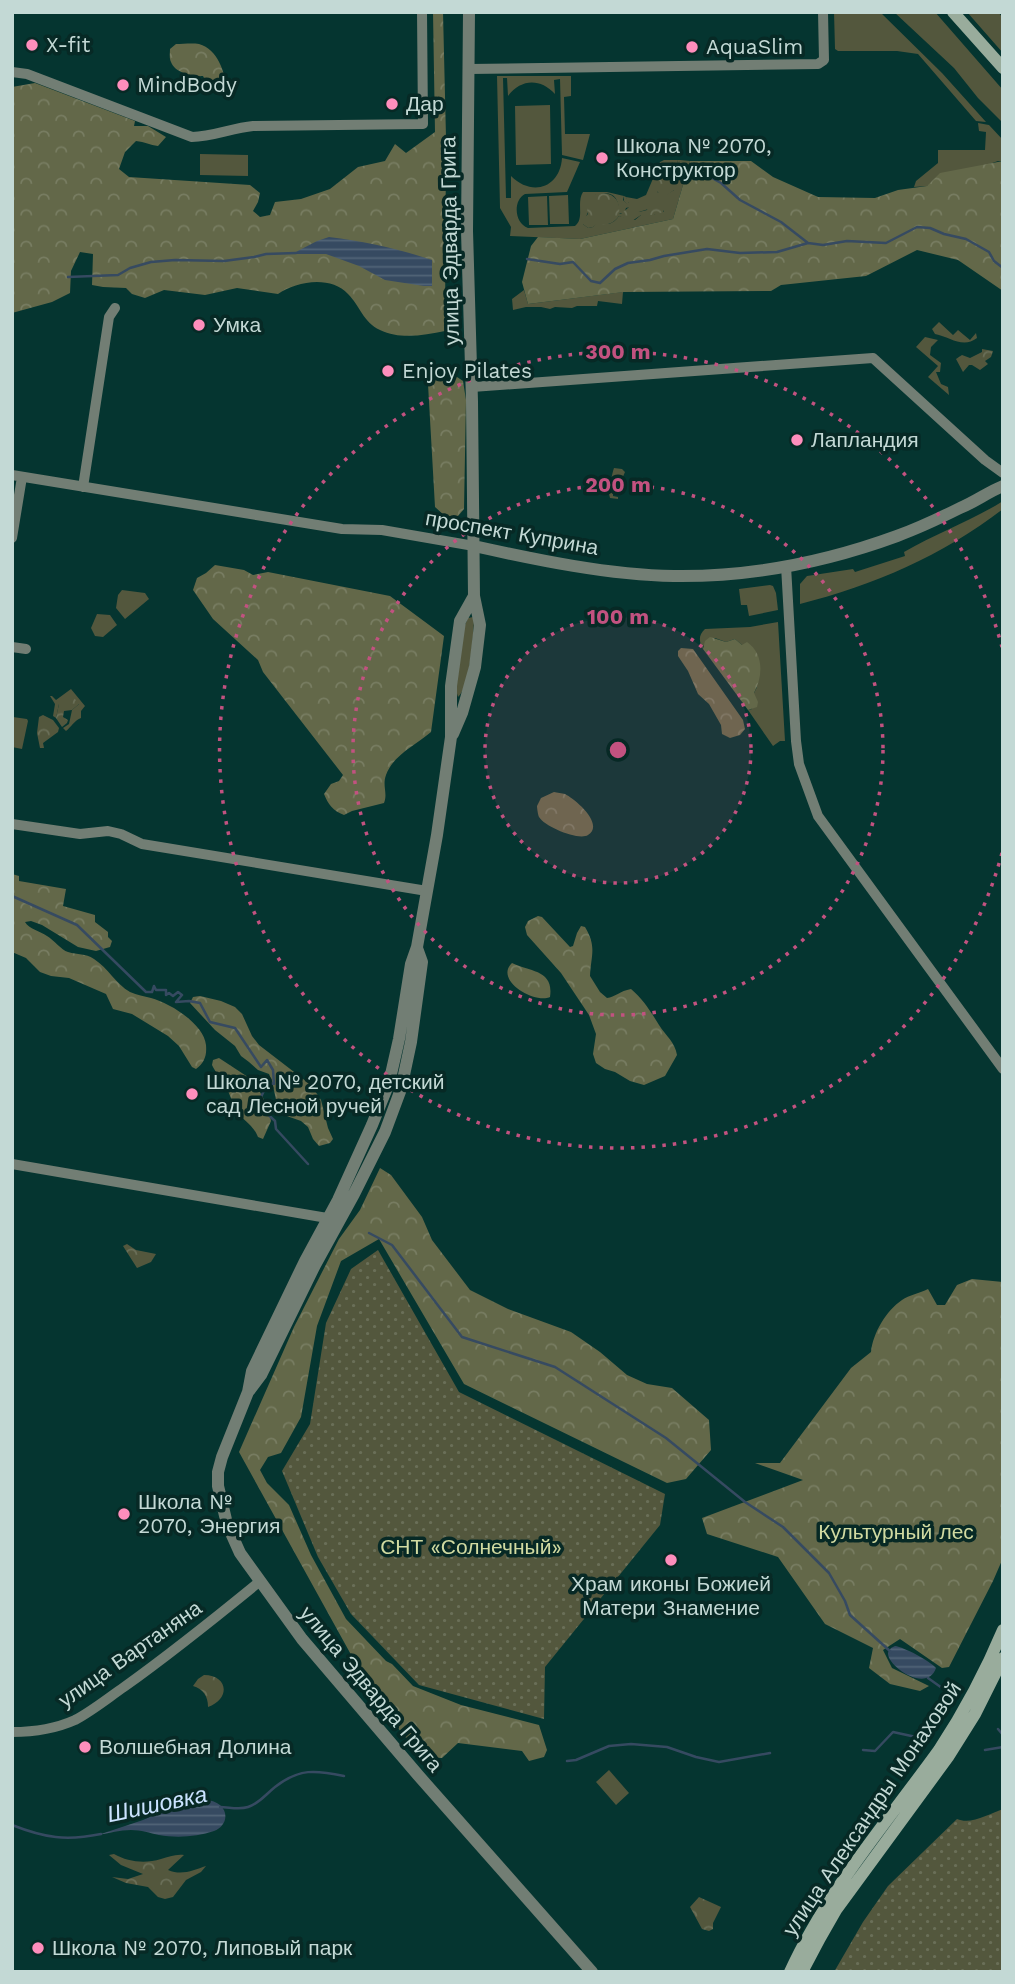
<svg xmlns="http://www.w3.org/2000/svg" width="1015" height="1984" viewBox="0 0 1015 1984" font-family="'Work Sans',sans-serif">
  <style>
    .grass { fill: #53573d }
    .forest { fill: url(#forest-crowns) }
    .park { fill: url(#park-crowns) }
    .garden { fill: url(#garden-dots) }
    .water { fill: url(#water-rules) }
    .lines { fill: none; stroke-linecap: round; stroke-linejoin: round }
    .stream { stroke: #364a61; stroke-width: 2.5 }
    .minor { stroke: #727e74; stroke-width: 10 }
    .tertiary { stroke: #727e74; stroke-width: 12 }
    .secondary { stroke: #99ac9c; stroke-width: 12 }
    .ring { fill: none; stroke: #c25280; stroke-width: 3.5; stroke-dasharray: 3.5 7 }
    .poi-dot { fill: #fe8ebc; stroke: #072925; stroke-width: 2.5 }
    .labels { text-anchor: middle; stroke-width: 7; stroke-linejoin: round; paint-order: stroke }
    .poi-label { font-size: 21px; fill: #c3d9d5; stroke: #072925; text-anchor: start }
    .street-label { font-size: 21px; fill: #c3d9d5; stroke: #072925 }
    .park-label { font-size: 21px; fill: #d1daa1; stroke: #072925 }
    .water-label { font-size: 23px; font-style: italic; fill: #cbe3ff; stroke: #072925 }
    .centre { fill: #c25280; stroke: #072925; stroke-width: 3.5 }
    .ring-label { font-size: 21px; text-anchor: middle; font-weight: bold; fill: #c25280; stroke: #072925; stroke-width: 7; stroke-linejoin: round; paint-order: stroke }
  </style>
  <defs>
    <pattern id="forest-crowns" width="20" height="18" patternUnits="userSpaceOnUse" patternTransform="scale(1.75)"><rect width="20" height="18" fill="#636849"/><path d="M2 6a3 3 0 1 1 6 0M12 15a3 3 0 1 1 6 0" fill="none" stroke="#787d62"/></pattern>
    <pattern id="park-crowns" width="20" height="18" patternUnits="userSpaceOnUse" patternTransform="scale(1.75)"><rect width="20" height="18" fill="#53573d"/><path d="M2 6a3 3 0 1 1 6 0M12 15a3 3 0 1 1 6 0" fill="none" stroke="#6a6f58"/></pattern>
    <pattern id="garden-dots" width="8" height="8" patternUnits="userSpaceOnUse" patternTransform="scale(1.75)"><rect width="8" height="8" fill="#53573d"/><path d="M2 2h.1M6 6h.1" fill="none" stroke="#6a6f58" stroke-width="1.8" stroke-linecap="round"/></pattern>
    <pattern id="water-rules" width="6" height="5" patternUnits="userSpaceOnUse" patternTransform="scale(1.75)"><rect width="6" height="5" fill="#364a61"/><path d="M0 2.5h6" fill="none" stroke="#516477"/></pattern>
  </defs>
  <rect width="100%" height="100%" fill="#053530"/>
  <!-- grass -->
  <path class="grass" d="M834,12H880L942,73L986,122L976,121L918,54L897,51H838L835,49Z
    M894,12H935L1003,90V123L978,98L954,68Z
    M967,12H998L1003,18V53Z
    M497,76H571V96L564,97L565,134H590L583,160L562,155L560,79L554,80L555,94C540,78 521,79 508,96L507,78H503L506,198H511V176C532,197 560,188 562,158L580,162L567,192L525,194C513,200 514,223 528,228L575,226C585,218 576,203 583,192H607L624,196L623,200L630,207L626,208L624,214L619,213C619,196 612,190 595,195L583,224L588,228L593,227L596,223C606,225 613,225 619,216L635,220L641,215H654L658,212H663L664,211L658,206L639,212L627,201L626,197L637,199L646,195L660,162L664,160H678L676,170L672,177L669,175L657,192L666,195L674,190V179L679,171L680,160L690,161L673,219L580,239L510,236L511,227L500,208Z
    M550,105L551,164L516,165L515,106Z
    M978,123L989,125L1003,140V161H998L927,186L914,187L916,181L938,163V150H985L986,132L979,131Z
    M200,154L248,155V176L200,175Z
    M568,195L569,224H550L549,196Z
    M547,196L548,225H529L528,197Z
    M524,290L528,304L623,292L622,304L598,301L597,306H577L572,308L555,307L550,309L541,307H526L513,310L512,299Z
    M939,322L953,335L958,330L970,340L976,333L977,338C963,349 950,337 935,334L932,329Z
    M925,337L938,340L931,347L930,355L941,363L940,372H936L941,384L948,387L949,395L928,377L938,366L916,347Z
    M614,468L622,469L625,472L622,479L624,486L620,492L613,491V496L618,497V499L610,498L608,490C612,482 611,476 614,468Z
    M1003,501V509C942,556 874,585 800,604V584L807,576L853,569L855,572L905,556L904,552C937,533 971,521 1003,501Z
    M770,585L773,586L776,593L778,610L749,616L747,605H741L739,589Z
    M122,590L145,593L149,599L125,619L116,608L118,595Z
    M97,614L110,615L117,625L103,637L95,636L91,628Z
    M473,617L474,621C473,638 470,687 458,697L456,690L464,627L468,618Z
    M778,622L785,741H780L773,746L748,710L752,709L754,693L757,687L742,645L735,639L726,642L715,638L703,646V649C699,642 698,635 705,629L750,627Z
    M71,689L85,706L81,711V718C75,720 71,727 66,731L63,728L69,724L72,710L79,704H59L56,718L53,716L55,704L50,696H52L56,700Z
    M13,717L27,719L28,721L22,749L12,747Z
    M609,1770L629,1793L616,1805L596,1782Z"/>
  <!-- forest -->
  <path class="forest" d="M433,12H443L446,138L445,331C424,335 401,340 380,330C363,322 360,306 348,294C331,275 296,281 278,294L237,288L205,295L164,290L145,298L132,294L126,288L103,287L92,285L93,254L80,252L71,271L70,293L52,302L12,313V87L35,83L135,121L134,126H148L166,137L158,146C150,145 145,142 136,141L125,152L119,169L129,177L250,185L260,193L258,202L253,211L260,217L270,215L275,202L301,199L330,189L358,167L385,161L395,144L406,153L435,132Z
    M176,44C183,44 192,43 199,44C218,49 225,73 227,90C212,91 209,88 203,76C193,77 175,73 171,62C169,58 170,53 170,49Z
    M690,161H751L773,177L818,197L875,198L898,190L927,186L940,173L1003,161V291L958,260L917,250L866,276L781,285L771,291L624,292L528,304L522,282L531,246L538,237L580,239L673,219Z
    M451,373L463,381L466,400L464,509L458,516H445L435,507L428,384L438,375Z
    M215,565L244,570L253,575L268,572L390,596L444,636L431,732C416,745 393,755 386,775C382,786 388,793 384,803L352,811L344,815C333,811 328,804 324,794L331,784L339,781L343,775L263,672L258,660L213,619L193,590L197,578L206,573Z
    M710,637L726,642L735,639L742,645L747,642C764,654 763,676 754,693L758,702L757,707L748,710L703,649L705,641Z
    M681,648L693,649L743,720L745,729L740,735L730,738L722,734L721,725L709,704L698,694L688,671L678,656V651Z
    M554,792C557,793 562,793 565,794C575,799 605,824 588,835C579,841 545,827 539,817C538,815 537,808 537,806L541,798Z
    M12,874L19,876V881L66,889L63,906L95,915V922L108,932V937L112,941L110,947L96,951L78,947L42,925L31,921L25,922C29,929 40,931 47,936C54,940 61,950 68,952C78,955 85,953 94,959C108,968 116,984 130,992C137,995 144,996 151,998C170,1003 204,1024 206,1045C207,1056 204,1063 196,1069L192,1067L179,1046L168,1036L132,1014L113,1009L106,994L69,978L51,976L40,972L26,958L12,952Z
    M538,916L542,917L570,947L573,946L577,933L581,926L585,927C597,947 591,955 590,976L600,992L607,998C615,997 620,991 631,989C643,999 651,1012 659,1025C666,1036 675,1042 677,1055L665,1076L644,1085L630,1081L615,1072L605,1069L596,1063L593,1054L596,1034L589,1015L561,973L527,935L525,927L528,921Z
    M512,963C531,972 554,970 550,997C534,1004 494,980 512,963Z
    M200,996L221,1001L235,1007L242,1014L252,1036L259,1045L311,1085L321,1100L328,1128L333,1139L330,1143L319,1146L313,1139L308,1127L301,1121L284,1115L278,1109L272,1081L269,1074L258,1070L249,1062L241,1056L235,1046L215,1030L190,1003L193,997Z
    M219,1058L251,1079L257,1086L268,1108L271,1121L263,1139L258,1137C254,1127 247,1123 240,1115C233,1105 230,1095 225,1084C221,1078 215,1072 212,1065L213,1060Z
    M380,1168L391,1175L422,1217L432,1240L470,1290L508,1309L571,1332L600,1352L627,1375L647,1384L672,1388L709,1420L711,1450L686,1479L667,1483L464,1384L379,1239L341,1261L317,1326L301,1417L281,1453L268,1457L260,1470L267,1483L289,1505L311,1555L346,1619L386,1661L392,1664L413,1686L461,1705L539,1725L547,1750L544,1757L529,1761L522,1751L458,1743L442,1758L422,1757L372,1697L370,1689L239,1452L294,1327L339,1239L360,1210Z
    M972,1279L1003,1282V1558L993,1581L949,1667L942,1668L900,1639L883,1650L892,1668L929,1686L920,1691L890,1684L869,1668L873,1648L825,1624L778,1557L707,1534L702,1518L803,1480L755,1463H780L851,1368L871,1352C873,1333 886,1311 902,1300C909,1295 920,1293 928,1289L937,1305H945L957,1285Z"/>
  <!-- park -->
  <path class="park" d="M678,160H680L679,171L674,179V190L666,196C658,195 654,190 655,181L662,175L672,177L676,170Z
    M598,193C612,192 621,199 619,213L621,214L629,207L624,201V196L626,197L629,203L634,201L638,203L639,212L647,210C649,201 656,206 662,205L664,209L663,212L654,215H641L632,221L619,216C613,224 606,226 596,224L593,227L588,228L583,224L582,220L588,214C585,205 589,197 598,193Z
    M982,349L993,351L991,357L985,361L988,364L980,370L972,365H969L963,372L956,359L962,355L970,358L982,352Z
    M71,694L79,704L72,710L64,711L63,717L68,720L67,723L62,727L56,718L59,704Z
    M43,715L53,720L59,728L58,732L43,743L44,748H40L37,733L39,717Z
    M127,1244L136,1250L156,1254L151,1262L137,1268L123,1246Z
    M204,1675C228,1675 231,1699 208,1707C208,1696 203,1689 193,1686L198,1679Z
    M114,1854C128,1862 145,1864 161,1859C169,1857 175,1854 184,1855L168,1870C182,1876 194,1870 206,1866L201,1872L186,1880L173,1897L165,1899L158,1897L148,1887L126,1883L112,1877L128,1879L143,1874L121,1865L109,1855Z
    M699,1897L721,1907L713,1923V1929L709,1931L702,1929L690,1907Z"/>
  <!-- garden -->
  <path class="garden" d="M378,1250L459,1392L665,1494L660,1525L545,1667L544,1719L419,1685L351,1614L318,1557L282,1471L310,1424L326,1323L351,1269Z
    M1003,1809V1972H834L863,1922L888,1886L957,1819C971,1825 989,1814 1003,1809Z"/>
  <!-- water -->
  <path class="water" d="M329,237C364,241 399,249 432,260V286H424L385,280L359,266L326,254H292L317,241Z
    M895,1646C904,1647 930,1661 936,1668C927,1694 887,1666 888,1653C888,1651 890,1650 891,1648Z
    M193,1799C202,1799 212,1799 220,1805C230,1814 225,1827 214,1831C197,1837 176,1838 159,1835C150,1833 141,1830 131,1830C120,1830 109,1833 98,1835L143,1820L183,1802Z"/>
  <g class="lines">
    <!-- stream -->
    <path class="stream" d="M703,173L721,183L740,200L781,222L808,243
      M527,259L560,264L573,262L591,281L600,283L615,269L628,263L650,260L664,256L707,249L740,253L777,252L808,243L823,245L847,241L886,243L917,227L930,228L944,234L966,239L989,252L994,261L1003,268
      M68,277L118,275L130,268L151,262L175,260L224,261L254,257L266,254L296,253
      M12,896L77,925L146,992H152L154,986L156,990H166V995L169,993L173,996L178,992L182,995L176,1002L189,1001L200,1003L210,1022L235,1028L261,1067L267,1060L273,1070L274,1084L269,1083C263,1090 262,1097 257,1104L275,1121L276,1129L308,1164
      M369,1233L392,1245L462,1337L555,1367L666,1438L745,1502L783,1527L829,1573L845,1601L850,1615L891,1652
      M928,1678L942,1688
      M998,1729L1003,1735
      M863,1750L875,1751L893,1732L916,1737
      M985,1750L1003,1747
      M567,1761L576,1760L609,1746L631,1744L667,1747L696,1757L719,1762L770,1753
      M220,1807C229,1807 239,1810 248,1807C260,1803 265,1795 275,1787C299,1768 316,1770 344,1776
      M12,1825C45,1838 66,1841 101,1834"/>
    <!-- minor -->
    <path class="minor" d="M469,69L818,64L824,60L823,12
      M12,72L27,74L192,137C212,137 232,128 253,126L423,124L422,12
      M472,387L873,358L985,460L1003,473
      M12,475L342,529L382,530L474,546
      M83,487L109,317L115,308
      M12,538L22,477
      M786,566L796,741L799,764L818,816L1003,1069
      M12,647L26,649
      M12,824L80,834L108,831L121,834L142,844L427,891
      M12,1164L333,1219
      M12,1732C34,1732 55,1729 75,1720C92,1711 108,1698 124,1687C170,1654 215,1618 259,1582"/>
    <!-- tertiary -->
    <path class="tertiary" d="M474,546C537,560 609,575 674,576C749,577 826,562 897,536C919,528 940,518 960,508C975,502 988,492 1003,486
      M474,596L460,621L451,686V737L437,835L417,947L411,964L399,1039L389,1083L372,1125L338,1200L305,1261L252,1371L248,1392L222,1457L218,1472V1486L227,1524L240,1553L302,1639L418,1775L592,1972
      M453,734L462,713L475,667L480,625L474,596L472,401L467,231L469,12
      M249,1391L261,1375L315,1265L354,1194L385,1132L401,1089L411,1042L422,962L417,948"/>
    <!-- secondary -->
    <path class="secondary" d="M953,12L1003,68
      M790,1972C827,1891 887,1822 939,1750C964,1712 985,1673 1003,1630
      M802,1972L820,1938L836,1910L948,1757L975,1714L1003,1658"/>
  </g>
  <!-- distance rings -->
  <circle cx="618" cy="750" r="133" fill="#c25280" fill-opacity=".12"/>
  <g class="ring">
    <circle cx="618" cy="750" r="133"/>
    <circle cx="618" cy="750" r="265"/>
    <path d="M1002 853A398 398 0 1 1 1002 647"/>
  </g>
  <!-- markers -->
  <g class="poi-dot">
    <circle cx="32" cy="45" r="7"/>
    <circle cx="692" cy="47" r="7"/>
    <circle cx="123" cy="85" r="7"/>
    <circle cx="392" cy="104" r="7"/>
    <circle cx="602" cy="158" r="7"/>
    <circle cx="199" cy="325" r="7"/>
    <circle cx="388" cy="371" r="7"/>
    <circle cx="797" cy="440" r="7"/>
    <circle cx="192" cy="1094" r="7"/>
    <circle cx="124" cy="1514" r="7"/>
    <circle cx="671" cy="1560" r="7"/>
    <circle cx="85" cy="1747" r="7"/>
    <circle cx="38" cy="1948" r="7"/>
  </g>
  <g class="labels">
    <!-- poi labels -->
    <g class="poi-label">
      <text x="46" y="52">X-fit</text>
      <text x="706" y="54">AquaSlim</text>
      <text x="137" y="92">MindBody</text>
      <text x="406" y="111">Дар</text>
      <text x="616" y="153">Школа № 2070,<tspan x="616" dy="24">Конструктор</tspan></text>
      <text x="213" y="332">Умка</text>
      <text x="402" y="378">Enjoy Pilates</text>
      <text x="811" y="447">Лапландия</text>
      <text x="206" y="1089">Школа № 2070, детский<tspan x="206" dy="24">сад Лесной ручей</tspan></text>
      <text x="138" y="1509">Школа №<tspan x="138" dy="24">2070, Энергия</tspan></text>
      <text x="671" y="1591" text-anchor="middle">Храм иконы Божией<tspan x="671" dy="24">Матери Знамение</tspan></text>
      <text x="99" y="1754">Волшебная Долина</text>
      <text x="52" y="1955">Школа № 2070, Липовый парк</text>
    </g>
    <!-- street labels -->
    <g class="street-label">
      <text transform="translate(450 241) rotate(-91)" y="7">улица Эдварда Грига</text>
      <text transform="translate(512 533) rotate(10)" y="7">проспект Куприна</text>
      <text transform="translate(130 1654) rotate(-35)" y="7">улица Вартаняна</text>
      <text transform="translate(371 1689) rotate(50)" y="7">улица Эдварда Грига</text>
      <text transform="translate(872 1809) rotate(-56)" y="7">улица Александры Монаховой</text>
    </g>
    <!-- park labels -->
    <g class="park-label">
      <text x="896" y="1539">Культурный лес</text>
      <text x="471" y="1554">СНТ «Солнечный»</text>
    </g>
    <!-- water labels -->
    <g class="water-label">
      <text transform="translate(157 1804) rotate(-12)" y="8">Шишовка</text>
    </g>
  </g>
  <circle cx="618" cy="750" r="10" class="centre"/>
  <g class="ring-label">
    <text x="618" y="359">300 m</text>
    <text x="618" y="492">200 m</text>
    <text x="618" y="624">100 m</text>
  </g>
  <!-- border -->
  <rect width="1015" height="1984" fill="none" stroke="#c3d9d5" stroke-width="28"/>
</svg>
